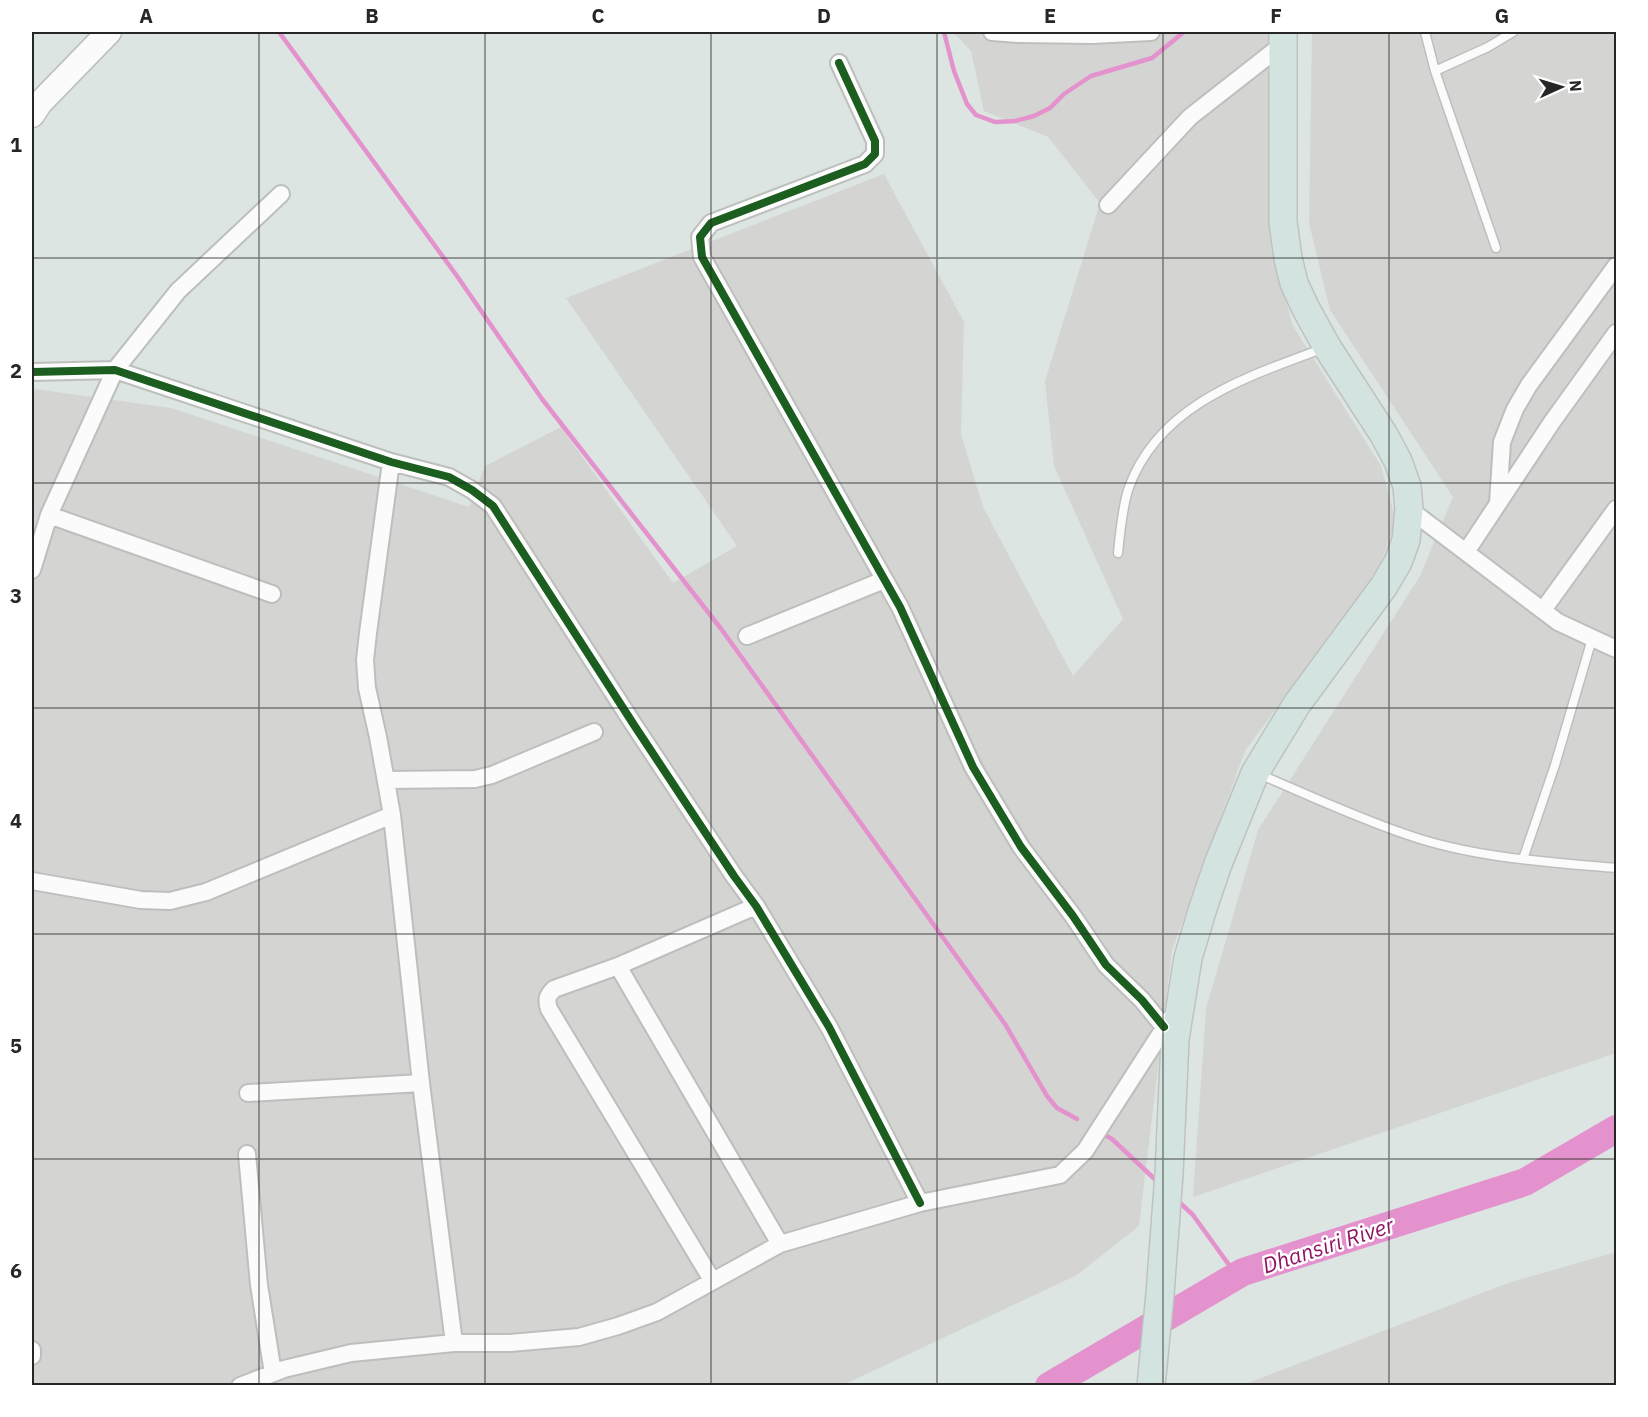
<svg xmlns="http://www.w3.org/2000/svg" width="1648" height="1417" viewBox="0 0 1648 1417" font-family="'IBM Plex Sans',sans-serif">
  <style>
    .industrial { fill: #d4d5d2 }
    .lines { fill: none; stroke-linecap: round; stroke-linejoin: round }
    .stream { stroke: #e492ce; stroke-width: 4.5 }
    .river { stroke: #e492ce; stroke-width: 28 }
    .lane-casing { stroke: #bdbfbd; stroke-width: 11 }
    .street-casing { stroke: #bdbfbd; stroke-width: 20 }
    .secondary-casing { stroke: #bdbfbd; stroke-width: 27 }
    .primary-casing { stroke: #bfc2c1; stroke-width: 30 }
    .lane { stroke: #fafbfa; stroke-width: 8 }
    .street { stroke: #fafbfa; stroke-width: 16 }
    .secondary { stroke: #fafbfa; stroke-width: 24 }
    .primary { stroke: #d3e4e0; stroke-width: 27 }
    .cycleway-casing { stroke: #fff; stroke-width: 11 }
    .cycleway { stroke: #1b5e20; stroke-width: 8 }
    .grid { fill: none; stroke: #262626; stroke-width: 1.5; stroke-opacity: 0.55 }
    .labels { text-anchor: middle; stroke-width: 5; stroke-linejoin: round; paint-order: stroke }
    .water-label { font-size: 22px; font-style: italic; fill: #8d1462; stroke: #fff }
    .neatline { fill: none; stroke: #262626; stroke-width: 2 }
    .grid-label { font-size: 20px; text-anchor: middle; font-weight: bold; fill: #262626 }
  </style>
  <rect width="100%" height="100%" fill="#dce5e1"/>
  <!-- industrial -->
  <path class="industrial" d="M953,32H1271V249L1293,326L1381,466L1396,521L1377,573L1245,751L1172,951L1139,1226L1077,1275L843,1385H32V398L35,389L171,408L469,507L485,466L561,427L673,583L737,546L566,298L884,174L964,322L961,434L983,507L1073,676L1123,619L1054,466L1045,381L1100,203L1048,137L984,111L971,51Z
    M1312,32H1616V1053L1193,1197L1206,1009L1258,830L1420,576L1453,497L1330,310L1309,223Z
    M1616,1252V1385H1243L1508,1283Z"/>
  <g class="lines">
    <!-- stream -->
    <path class="stream" d="M279,32L457,276L542,399L722,630L1005,1024L1047,1096L1057,1108L1077,1119
      M944,32L954,71L967,104L976,115L995,122L1015,121L1034,116L1050,108L1064,94L1091,76L1152,58L1184,32
      M1103,1134L1112,1139L1160,1184
      M1177,1200L1193,1215L1237,1276"/>
    <!-- river -->
    <path class="river" d="M1049,1386L1243,1272L1525,1182L1616,1129"/>
    <!-- lane casing -->
    <g class="lane-casing">
      <path id="lane" d="M1425,32L1435,71L1496,248
        M1435,71L1488,47L1513,32
        M1118,553C1120,533 1122,510 1128,490C1158,404 1247,377 1324,348
        M1259,774C1308,795 1357,818 1408,835C1474,858 1548,862 1616,868
        M1523,859L1555,765L1592,639"/>
    </g>
    <!-- street casing -->
    <g class="street-casing">
      <path id="street" d="M992,32L1018,34L1092,35L1151,32
        M839,63L875,141V154L865,164L711,223L700,237L702,257L900,607L973,767L1021,847L1073,916L1106,965L1142,1000L1164,1027
        M1108,205L1190,117L1287,41
        M32,372L115,370L391,462L449,477L472,490L493,506L634,725L734,876L756,906L829,1027L920,1203
        M391,462L368,633L365,660L367,688L378,737L392,815L421,1083L454,1343
        M1498,503L1502,442L1515,409L1529,385L1616,266
        M1409,509L1558,622L1616,649
        M49,515L272,594
        M1466,552L1552,422L1616,333
        M32,570L49,515L115,370L178,291L281,194
        M1543,610L1616,509
        M747,636L884,580
        M386,780L475,779L492,775L594,732
        M32,881L141,900L170,901L206,892L392,815
        M618,966L780,1244
        M248,1093L421,1083
        M247,1154L259,1285L273,1373
        M712,1280L549,1009C546,999 547,996 554,989L618,966L756,906
        M32,1350V1356
        M240,1386L284,1369L351,1353L454,1343H510L579,1337L618,1326L657,1312L780,1244L920,1203L1060,1175L1085,1151L1170,1019"/>
    </g>
    <!-- secondary casing -->
    <g class="secondary-casing">
      <path id="secondary" d="M32,115L40,103L109,32"/>
    </g>
    <!-- primary casing -->
    <g class="primary-casing">
      <path id="primary" d="M1151,1386L1160,1294L1169,1174L1175,1039L1188,958L1203,908L1218,864L1255,773L1297,704L1384,586L1398,562L1406,540L1409,509L1407,486L1398,461L1384,435L1327,347L1305,307L1294,283L1288,258L1283,222V32"/>
    </g>
    <!-- lane -->
    <use href="#lane" class="lane"/>
    <!-- street -->
    <use href="#street" class="street"/>
    <!-- secondary -->
    <use href="#secondary" class="secondary"/>
    <!-- primary -->
    <use href="#primary" class="primary"/>
    <!-- cycleway casing -->
    <g class="cycleway-casing">
      <path id="cycleway" d="M839,63L875,141V154L865,164L711,223L700,237L702,257L900,607L973,767L1021,847L1073,916L1106,965L1142,1000L1164,1027
        M32,372L115,370L391,462L449,477L472,490L493,506L634,725L734,876L756,906L829,1027L920,1203"/>
    </g>
    <!-- cycleway -->
    <use href="#cycleway" class="cycleway"/>
  </g>
  <!-- grid -->
  <path class="grid" d="M259,32V1386M485,32V1386M711,32V1386M937,32V1386M1163,32V1386M1389,32V1386M32,258H1616M32,483H1616M32,708H1616M32,934H1616M32,1159H1616"/>
  <g class="labels">
    <!-- water labels -->
    <g class="water-label">
      <text transform="translate(1328 1245) rotate(-18)" y="8">Dhansiri River</text>
    </g>
  </g>
  <!-- border -->
  <rect width="1648" height="1417" fill="none" stroke="#ffffff" stroke-width="66"/>
  <!-- north arrow -->
  <g transform="translate(1561 87) rotate(86)" stroke="#ffffff" stroke-width="4.5" paint-order="stroke">
  <path d="M0-4.5L10 22L0 15L-10 22Z" fill="#262626"/>
  <text y="-9" font-size="16" font-weight="bold" text-anchor="middle" fill="#262626">N</text>
  </g>
  <rect x="33" y="33" width="1582" height="1351" class="neatline"/>
  <g class="grid-label">
    <text x="146" y="23">A</text>
    <text x="372" y="23">B</text>
    <text x="598" y="23">C</text>
    <text x="824" y="23">D</text>
    <text x="1050" y="23">E</text>
    <text x="1276" y="23">F</text>
    <text x="1502" y="23">G</text>
    <text x="16" y="152">1</text>
    <text x="16" y="378">2</text>
    <text x="16" y="603">3</text>
    <text x="16" y="828">4</text>
    <text x="16" y="1053">5</text>
    <text x="16" y="1278">6</text>
  </g>
</svg>
